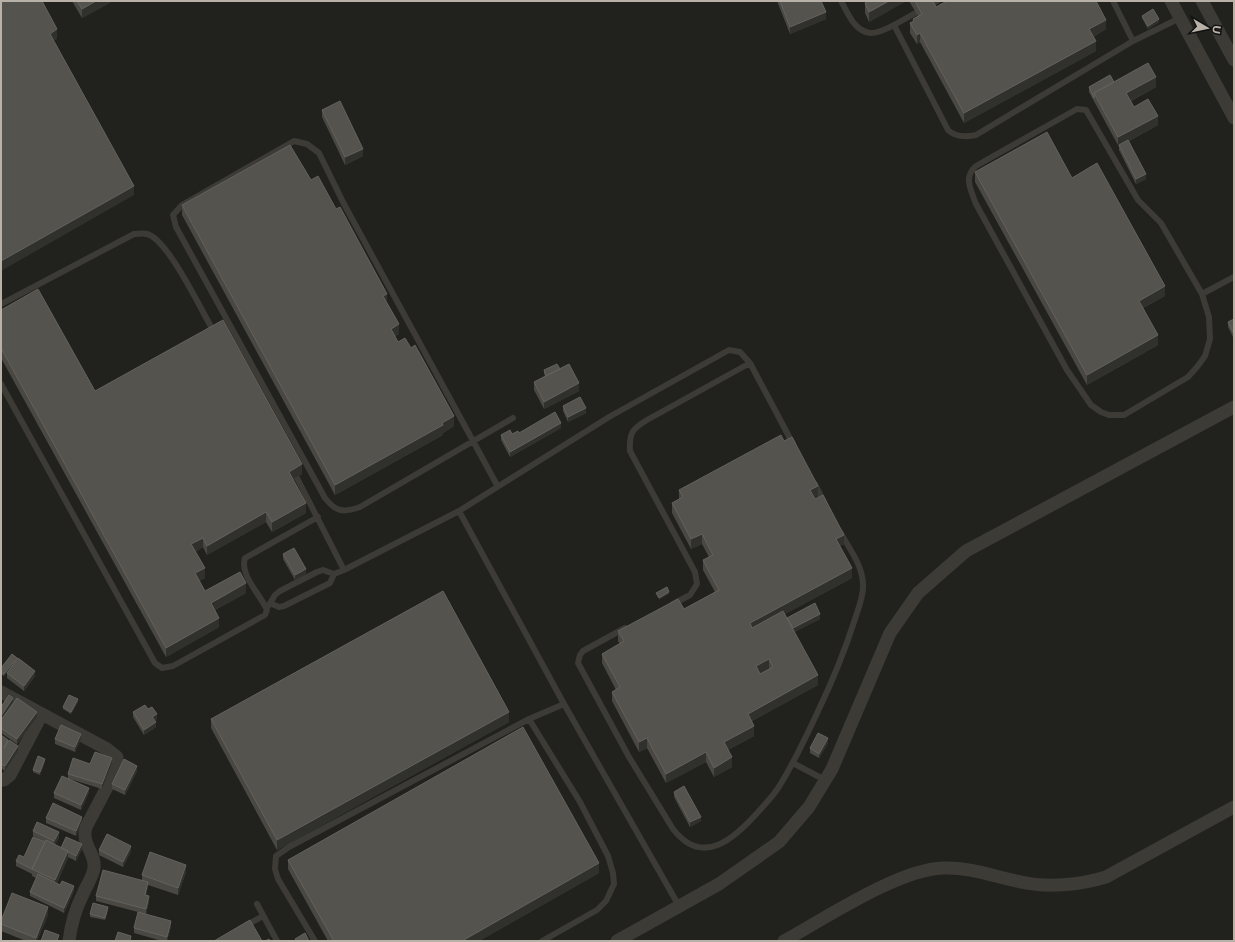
<svg xmlns="http://www.w3.org/2000/svg" width="1235" height="942" viewBox="0 0 1235 942" font-family="Montserrat,sans-serif">
  <style>
    .built { fill: #21211e }
    .lines { fill: none; stroke-linecap: round; stroke-linejoin: round }
    .service { stroke: #3c3b36; stroke-width: 6 }
    .minor { stroke: #3c3b36; stroke-width: 13 }
    .wall { fill: #494843 }
    .shaded-wall { fill: #30302c }
    .building { fill: #55534e; stroke: #64625c; fill-rule: evenodd }
  </style>
  <rect width="100%" height="100%" fill="#171715"/>
  <!-- built -->
  <path class="built" d="M1,1H1234V941H1Z"/>
  <g class="lines">
    <!-- service -->
    <path class="service" d="M841,1C848,13 854,31 870,33C877,34 888,28 894,25L948,130C956,138 967,137 976,135L1133,41L1180,18
      M1113,1L1133,41
      M894,25L937,1
      M1202,294L1161,223L1138,200L1086,110L1077,109L976,166C963,177 971,190 976,204L1067,370L1091,405L1101,412L1109,415H1124L1188,377L1197,367L1205,356L1210,339L1209,317L1202,294L1234,277
      M1,304L134,234C138,234 143,233 147,234C168,239 202,312 214,332
      M1,384L155,663L162,668L173,666L265,615L267,610C261,595 239,575 245,558L318,517
      M815,484L824,502
      M497,485L344,204L319,153L307,144L294,141L182,205L173,215L176,227L325,498C336,512 343,513 360,507L513,418
      M459,511L564,704L679,906
      M344,570L459,511L609,417L729,350L740,352L750,363L793,444
      M272,604L279,607L284,606L330,583L334,574L344,570L296,476
      M673,604L690,595L697,584L695,572L630,451C629,433 632,429 647,420L750,363
      M269,605L275,595L280,591L317,572L323,570L334,574
      M625,628L583,651L580,655L578,663L629,757L673,829C703,868 735,838 759,811C766,803 775,794 780,785C795,761 807,735 819,709C833,680 845,650 855,619C858,609 863,598 863,587C864,567 849,548 840,532
      M529,719L580,802L608,856L613,873L614,884L606,901L597,910L542,941
      M793,763L825,780
      M257,904L277,941
      M245,926L263,916
      M315,941L278,879L275,869L276,856L289,847L529,719L564,704"/>
    <!-- minor -->
    <path class="minor" d="M1171,1L1234,118
      M1202,1L1234,60
      M1,692L107,749L117,757L115,772L86,827C81,845 96,853 94,868C93,877 86,886 83,894C75,910 71,924 69,941
      M1,780H4L10,775L42,714
      M617,941L719,884L779,842L809,807L832,769L890,633L918,593L966,551L1234,407
      M784,941C824,919 899,869 943,868C970,867 995,877 1021,882C1047,888 1080,885 1106,877L1234,807"/>
  </g>
  <!-- wall -->
  <path class="wall" d="M72,1H113L82,18Z
    M777,1H821L826,19L790,34Z
    M906,1L869,22L865,13V3Z
    M909,1H933L936,7L1106,29L1093,37L1096,51L964,123L920,42L917,44L910,33V23L913,21V19L918,16Z
    M1142,16L1159,22L1148,29L1142,18Z
    M1114,82L1156,87L1131,101L1134,107L1158,125L1129,141L1146,179L1136,184L1119,150V147L1089,92V87Z
    M322,110L363,156L345,165L322,117Z
    M975,172L1072,178L1165,296L1143,308L1158,345L1087,385L975,182Z
    M182,205L387,303L399,334L395,336L398,342L454,426L443,433V435L335,495L182,215Z
    M1,310L95,391L302,474L293,479L306,513L272,532L266,522L207,555L203,547L195,552L205,578L199,581L205,591L246,593L215,610L219,627L166,657L1,358Z
    M1234,319V339L1228,327V322Z
    M560,369L579,391L544,409L534,390V382L545,376L544,373V370Z
    M563,406L586,413L568,422L563,411Z
    M561,428L510,457L501,440V435Z
    M784,441L818,496L814,498L844,544L840,546L852,578L785,614L787,619H820L794,632L818,685L752,721L754,736L728,750L732,767L714,777L706,762L666,783L647,748L639,752L612,701V692L616,690L602,663V654L620,644L618,641V631L684,609L715,592L703,570V560L709,557L702,544L691,549L672,513V503L679,499V490Z
    M283,554L306,574L295,580L283,559Z
    M17,660L4,676L1,674V668Z
    M7,673L35,676L24,691L7,678Z
    M78,702L71,714L63,709V707Z
    M13,703L37,717L17,744L1,733V707Z
    M148,709L157,719L155,720L156,727L144,735L133,717V712Z
    M211,719L509,722L277,850L211,728Z
    M1,735L18,751L5,771L1,768Z
    M55,739H81L75,752L55,744Z
    M828,743L819,758L810,753V748Z
    M45,761L40,775L33,772V770Z
    M112,763L102,789L70,779L89,792L81,810L54,798V793L68,778V774L90,764Z
    M137,771L125,795L112,789V784Z
    M674,792L701,821L690,827L674,797Z
    M46,818L82,821L76,836L46,823Z
    M33,831L59,837L55,845L61,848L82,849L76,861L68,857V858L57,883L74,891L64,913L30,896V892L36,878L32,876V874L16,866V861L24,857L45,842L33,836Z
    M99,850L131,851L123,867L99,855Z
    M288,860L599,873L479,941H328L288,869Z
    M186,872L178,895L148,885L146,895L149,901L146,914L171,926L167,941H162L134,933V928L138,912L96,901V896L142,880V875Z
    M108,910L105,920L90,917V914Z
    M48,915L37,941H26L1,931V921Z"/>
  <!-- shaded-wall -->
  <path class="shaded-wall" d="M96,1H113L82,18V9Z
    M889,1H906L869,22V12Z
    M826,12V19L790,34V27Z
    M1159,19V22L1148,29V26Z
    M1106,20V29L1089,39V29Z
    M57,29V39L50,43V34Z
    M920,33V42L917,44V35Z
    M1096,41V51L964,123V113Z
    M1156,77V87L1126,103V93Z
    M1158,116V125L1119,146V145L1118,147V137Z
    M363,149V156L345,165V157Z
    M1146,174V179L1136,184V179Z
    M134,186V195L1,271V261Z
    M1165,286V296L1139,310V301Z
    M387,294V303L383,306V296Z
    M399,324V334L391,338V329Z
    M1158,335V345L1087,385V375Z
    M579,383V391L544,409V402Z
    M586,408V413L568,422V417Z
    M454,416V426L443,433V435L335,495V485Z
    M561,423V428L510,457V452Z
    M302,464V474L289,481V472Z
    M818,486V496L810,500V490Z
    M306,503V513L272,532V522Z
    M266,512V522L207,555V546Z
    M702,534V544L691,549V539Z
    M844,535V544L836,548V539Z
    M203,538V547L191,554V544Z
    M205,568V578L195,583V573Z
    M852,568V578L750,633V623Z
    M306,569V574L295,580V575Z
    M246,583V593L211,612V603Z
    M669,592V594L659,600V598Z
    M820,614V619L793,633V628Z
    M219,618V627L166,657V648Z
    M17,658V660L4,676V674Z
    M769,659V669L756,676V666Z
    M35,671V676L24,691V686Z
    M818,675V685L748,723V714Z
    M13,698V703L1,721V716Z
    M78,699V702L71,714V712Z
    M37,712V717L17,744V739Z
    M509,712V722L277,850V840Z
    M157,714V719L152,722V717Z
    M156,722V727L144,735V730Z
    M754,726V736L724,752V742Z
    M81,734V739L75,752V747Z
    M647,738V748L639,752V742Z
    M828,738V743L819,758V754Z
    M18,746V751L5,771V766Z
    M706,752V762L666,783V774Z
    M732,757V767L714,777V768Z
    M112,758V763L102,789V784Z
    M45,759V761L40,775V772Z
    M137,766V771L125,795V790Z
    M89,788V792L81,810V805Z
    M82,817V821L76,836V831Z
    M701,817V821L690,827V822Z
    M59,832V837L54,846V841Z
    M82,844V849L76,861V856Z
    M131,846V851L123,867V862Z
    M68,851V858L55,887V880Z
    M599,863V873L479,941H462Z
    M186,865V872L178,895V888Z
    M148,882V887L145,900V895Z
    M74,886V891L64,913V908Z
    M149,896V901L146,914V909Z
    M48,907V915L37,941H36V938Z
    M171,921V926L167,941V937Z"/>
  <!-- building -->
  <path class="building" d="M1,1H42L57,29L50,34L134,186L1,261Z
    M77,1H96L82,9Z
    M780,1H821L826,12L790,27Z
    M869,1H889L869,12L865,3Z
    M915,1H933L936,7L947,1H1096L1106,20L1089,29L1096,41L964,113L920,33L917,35L910,23L914,21L913,19L922,14Z
    M1153,9L1159,19L1148,26L1142,16Z
    M1148,63L1156,77L1126,93L1134,107L1148,99L1158,116L1118,137L1094,93Z
    M1110,75L1114,82L1094,93V98L1089,87Z
    M340,101L363,149L345,157L322,110Z
    M1047,132L1072,178L1097,163L1165,286L1139,301L1158,335L1087,375L975,172Z
    M1128,140L1146,174L1136,179L1119,145Z
    M290,145L311,180L318,176L336,209L340,207L387,294L383,296L399,324L391,329L398,342L405,338L411,348L415,345L454,416L442,423L443,425L335,485L182,205Z
    M38,289L95,391L223,320L302,464L289,472L306,503L272,522L266,512L207,546L203,538L191,544L205,568L195,573L205,591L240,572L246,583L211,603L219,618L166,648L1,348V310Z
    M1234,319V334L1228,322Z
    M557,364L560,369L546,376L544,370Z
    M569,364L579,383L544,402L534,382Z
    M580,397L586,408L568,417L563,406Z
    M555,412L561,423L510,452L501,435L510,430L512,434L518,431L519,433Z
    M781,435L784,441L792,437L818,486L810,490L815,499L823,495L844,535L836,539L852,568L750,623L752,628L783,611L818,675L748,714L754,726L724,742L732,757L714,768L706,752L666,774L647,738L639,742L612,692L620,687L602,654L624,641L618,631L678,599L684,609L719,590L703,560L713,555L702,534L691,539L672,503L683,497L679,490ZM769,659L773,667L760,674L756,666Z
    M294,548L306,569L295,575L283,554Z
    M667,587L669,592L659,598L656,593Z
    M443,591L509,712L277,840L211,719Z
    M815,603L820,614L793,628L787,618Z
    M12,654L17,658L4,674L1,672V668Z
    M18,658L35,671L24,686L7,673Z
    M9,695L13,698L1,716V707Z
    M69,695L78,699L71,712L63,707Z
    M17,698L37,712L17,739L1,728V720Z
    M145,705L148,709L152,707L157,714L152,717L156,722L144,730L133,712Z
    M61,725L81,734L75,747L55,739Z
    M523,727L599,863L462,941H334L288,860Z
    M818,733L828,738L819,754L810,748Z
    M1,735L8,740L4,748L9,740L18,746L5,766L1,764Z
    M95,752L112,758L102,784L68,774L73,758L90,764Z
    M38,756L45,759L40,772L33,770Z
    M124,759L137,766L125,790L112,784Z
    M62,776L89,788L81,805L54,793Z
    M684,786L701,817L690,822L674,792Z
    M53,803L82,817L76,831L46,818Z
    M37,822L59,832L54,841L33,831Z
    M107,834L131,846L123,862L99,850Z
    M33,837L45,842L32,869L16,861L19,855L24,857Z
    M66,837L82,844L76,856L61,848Z
    M46,840L68,851L55,880L32,869Z
    M150,852L186,865L178,888L142,875Z
    M103,870L148,882L145,895L149,896L146,909L96,896Z
    M38,874L60,885L62,881L74,886L64,908L30,892Z
    M12,893L48,907L36,938L1,924V921Z
    M93,903L108,907L105,918L90,914Z
    M138,912L171,921L167,937L134,928Z
    M250,920L262,941H214Z
    M45,930L59,935L57,941H41Z
    M118,932L131,936L130,941H115Z
    M305,933L309,941H296L295,939Z
    M269,939L270,941H265Z"/>
  <!-- border -->
  <rect width="1235" height="942" fill="none" stroke="#b7b1a7" stroke-width="4"/>
  <!-- north arrow -->
  <g transform="translate(1207 28) rotate(99)" stroke="#121210" stroke-width="3" paint-order="stroke">
  <path d="M0-3L7 15L0 10L-7 15Z" fill="#b7b1a7"/>
  <text y="-6" font-size="11" font-weight="bold" text-anchor="middle" fill="#b7b1a7">U</text>
  </g>
</svg>
